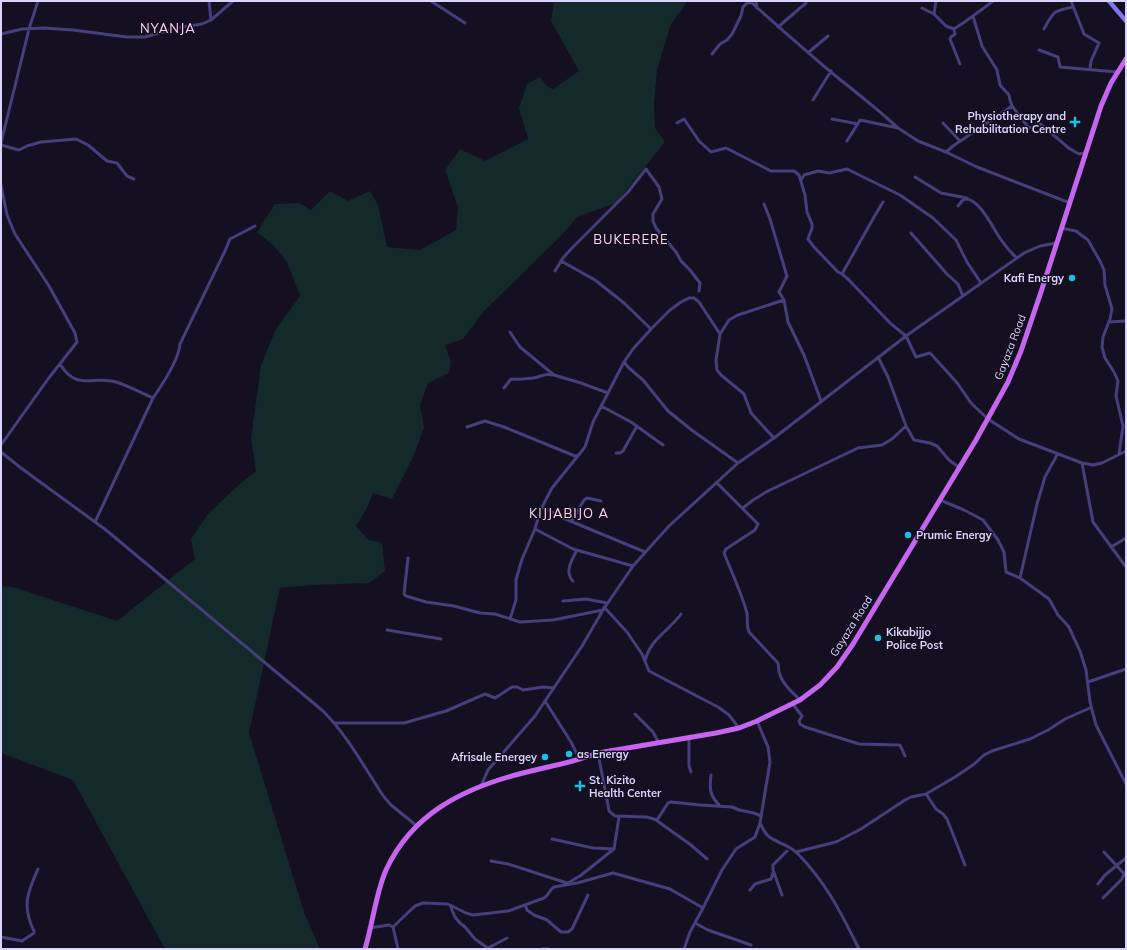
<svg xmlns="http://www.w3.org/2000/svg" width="1127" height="950" viewBox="0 0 1127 950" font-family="Mulish,sans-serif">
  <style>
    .green { fill: #13292a }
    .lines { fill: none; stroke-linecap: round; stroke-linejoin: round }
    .minor { stroke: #453f7b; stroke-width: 3 }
    .secondary { stroke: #7f74f1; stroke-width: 4.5 }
    .primary { stroke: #c565f0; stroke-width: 5 }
    .poi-dot { fill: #17c2e3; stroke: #140f21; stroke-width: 1.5 }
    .labels { text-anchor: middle; stroke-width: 3; stroke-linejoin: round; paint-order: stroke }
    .poi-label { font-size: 11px; font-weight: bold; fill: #dad3fb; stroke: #140f21; text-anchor: start }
    .street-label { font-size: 11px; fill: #dad3fb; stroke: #140f21 }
    .quarter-label { font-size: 13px; letter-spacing: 1px; fill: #fbd5eb; stroke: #140f21 }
  </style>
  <rect width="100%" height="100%" fill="#140f21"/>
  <!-- green -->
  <path class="green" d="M554,1H688L671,24L657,70L654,103L655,128L665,142L616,203L577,217L561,236L484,311L463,339L445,345L451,362L449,373L428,383L420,405L424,428L413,457L392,499L373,493L367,508L356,526L369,540L382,543L385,571L369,583L312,585L280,588L249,733L304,912L320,949H165L73,780L1,753V586L13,587L117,621L195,559L191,539L208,514L235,488L256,471L251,438L261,365L276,329L300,296L287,262L274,246L257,232L275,204L299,203L311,210L330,191L348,201L370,191L378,205L387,247L420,250L456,230L458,207L445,170L460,149L485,161L528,139L519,108L527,84L540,77L547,86L553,89L579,71L551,21Z"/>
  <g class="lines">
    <!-- minor -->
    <path class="minor" d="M209,1L211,20
      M431,1L465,23
      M756,1L757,8
      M1071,1L1084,34L1099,43L1091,61L1090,69
      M922,8L934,14L946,26L954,29C968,20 980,11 993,1
      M934,14L936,1
      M973,16L982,46L997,70L1000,85L1009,95L1010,100L1012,106
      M778,27L806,3
      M954,29L955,34L951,37L950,39L960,64
      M1044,29C1054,11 1053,11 1073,7
      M1,34L22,29L44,28L73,30L127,37H145L176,28L202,24L211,20L233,1
      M1039,50L1058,57L1060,67L1117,72
      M809,52L828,36
      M712,54L720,44L727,40L732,34L741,16L743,7L747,3H752C780,28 808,53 837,77C858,94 879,110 898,128
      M813,100L831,71
      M832,119L858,124
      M677,123L684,119L699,141L711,152L726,148L771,171H794L799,175L805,195L807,212L812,224V228L808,239L814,247L838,272L842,274L849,280L890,323L906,336L916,357L930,353L932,355L958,384L971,403L988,419L1019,439L1082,463L1093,522L1126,567
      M943,123L960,141
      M847,141L860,120L898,128L918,141L946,152L977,167L1070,203
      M1,143L29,29L38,1
      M1,145L19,150L27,146L41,142L76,139L88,145L107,161L117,163L127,176L134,179
      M946,152L953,146L1012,106L1028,127L1032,128L1039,123L1070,149L1079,154L1085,153
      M915,177L941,193L967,198
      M801,180L804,175L818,171L829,173L847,169L900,195L933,218L956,240L967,262L981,283
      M1,185L7,215L15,234L49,286L75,333L77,342L48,379L1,445
      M764,204L770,219L786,273L787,276L779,292L784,300L788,322L804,355L821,401
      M958,206L962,201L965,199C980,198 994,231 1002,241C1006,247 1011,253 1017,258
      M1061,228L1076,231L1088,240L1100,261L1104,270L1105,285L1112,309L1110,319L1103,337L1102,347L1105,358L1114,372L1118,381L1116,396L1123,426L1119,454
      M911,233L947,274L958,284L963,296
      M561,261L595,280L624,303L651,329
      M555,271L563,258L571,249L628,192L646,169L659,187L662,199L653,214V221L656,228L676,252L681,261L690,270L700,283L699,291
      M842,274L874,217L883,202
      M1109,322L1126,321
      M510,332L520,347L554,375L581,383L608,393
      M720,334L729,320L738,315L784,300
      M878,357L888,377L906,426L914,440L930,443L937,446L949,460L960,468
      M624,362L629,368L643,380L668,411L693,431L738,463
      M60,364C77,392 93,375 116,382C129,386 141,393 153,398
      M504,388L511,379C519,380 525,379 533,378C540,377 545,373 552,375
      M601,406L631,422L663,445
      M467,427L485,421L504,427L575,456L579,455
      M1,452L21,468L106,530L323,711C348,736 364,767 384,797L391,805L417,826
      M616,453H620L623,451L637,426
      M1082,463L1093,465L1102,463L1126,451
      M717,483L758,524L755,530L726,549L724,553C732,573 741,592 747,613C748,620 746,625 749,632L778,663C779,667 778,671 780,675C783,685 793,693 800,700
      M940,500L964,510L983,520L998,540L1004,552L1006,572L1020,578L1049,599L1058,615L1069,627L1080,651L1086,670L1090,702L1096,725L1126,784
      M542,507L563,518L645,552
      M743,508L753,500L768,491L858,448L882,445L892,439L906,426
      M572,521L584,500L587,498L601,501
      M95,522L153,398C162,385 179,360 180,344L225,251L230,239L255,226
      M535,529L573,549L633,566
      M1111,547L1126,538
      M408,558L404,594L406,596L426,602L454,606L480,613L495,614L520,622L553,620L603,610
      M1020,578L1037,504L1045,477L1057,455
      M573,581C564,573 572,559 577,550
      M563,601L586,599L607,603
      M604,607L627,632L642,654L649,671L718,707L729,715L739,728
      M510,619L516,600V580L522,559L535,529L540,511L552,488L585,447L593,422L624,362L633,349L652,328L670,310L681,302L689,298H694L699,302L720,334L716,360L717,370L721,375L744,394L751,413L774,438
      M387,630L441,639
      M645,661C650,639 669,631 681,614
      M1088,682L1126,669
      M545,701L571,742L580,760
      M792,703L802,716L799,721L800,724L805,727L859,744L900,745L905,756
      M635,714L653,732L659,743
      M335,723H404L446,711L485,694L495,698L512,687H517L523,690L543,687L554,688
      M689,738V766L691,772
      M598,753L608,805L609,811L615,816L647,817L657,820L668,803L671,802L700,805L732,807L739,810L754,813L761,816
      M711,775C709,789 710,796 720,806
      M481,786L488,770L535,716L545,701L582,646L603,610L633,566L669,526L738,463L774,438L906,336L1024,253L1040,246L1057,243
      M926,794L936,809L943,814L947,819L965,865
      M656,820L691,845L707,859
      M760,823C762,827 764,832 768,836C777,843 790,845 797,853C826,882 841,913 859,949
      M552,839L593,848L614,849
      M796,852L836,842L861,829L905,800L911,797L926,794L955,777L973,765L984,755L992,751L1030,739L1048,730L1065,719L1090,708
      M1104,852L1126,876
      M491,861L508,864L567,883
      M566,884L580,876L614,849L619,817
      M1098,884L1105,875L1126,858
      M750,890L755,884L771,879L773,873
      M782,895L773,870V865L787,851
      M1103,898L1122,879L1124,874L1126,872
      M450,905L455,917L459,922L465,927L475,939L489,949
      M525,905L527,910L534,915L547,920L561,932H568L572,929L588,895
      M695,923L708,930L751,945
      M393,927L398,949
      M369,928L389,925L393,927L415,906L423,903L448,904L466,913L473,915L508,911L544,898C549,895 549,890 554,887L577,883L613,873L670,889L703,908
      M1,937L22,941L34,933V931C22,907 27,893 38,869
      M488,948L507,938
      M542,949H549
      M684,949L690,932L703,908L722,870L736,849L755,837L760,823L770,762L768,747L757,721"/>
    <!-- secondary -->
    <path class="secondary" d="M1109,1L1126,21"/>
    <!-- primary -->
    <path class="primary" d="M365,949C373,923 375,896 386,870C412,814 462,789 519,774C545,767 572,763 598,753L716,733L739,728L757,721L800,700L820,685L837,667L853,644L976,440L1008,382L1021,351L1041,292L1101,106L1111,83L1126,59"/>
  </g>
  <!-- markers -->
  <g class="poi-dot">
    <path d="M1073 116h4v4h4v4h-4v4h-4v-4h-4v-4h4z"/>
    <circle cx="1072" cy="278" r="4"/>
    <circle cx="908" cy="535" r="4"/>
    <circle cx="878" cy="638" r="4"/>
    <circle cx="569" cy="754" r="4"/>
    <circle cx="545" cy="757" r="4"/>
    <path d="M578 780h4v4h4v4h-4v4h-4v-4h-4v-4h4z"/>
  </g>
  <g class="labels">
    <!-- poi labels -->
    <g class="poi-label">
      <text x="1066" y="120" text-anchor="end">Physiotherapy and<tspan x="1066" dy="13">Rehabilitation Centre</tspan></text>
      <text x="1064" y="282" text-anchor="end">Kafi Energy</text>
      <text x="916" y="539">Prumic Energy</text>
      <text x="886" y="636">Kikabijjo<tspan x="886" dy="13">Police Post</tspan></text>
      <text x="577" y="758">as Energy</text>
      <text x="537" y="761" text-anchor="end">Afrisale Energey</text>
      <text x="589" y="784">St. Kizito<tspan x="589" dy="13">Health Center</tspan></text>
    </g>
    <!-- street labels -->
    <g class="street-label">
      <text transform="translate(1010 347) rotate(-69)" y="4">Gayaza Road</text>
      <text transform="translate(851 626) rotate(-58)" y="4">Gayaza Road</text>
    </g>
    <!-- quarter labels -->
    <g class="quarter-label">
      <text x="168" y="33">NYANJA</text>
      <text x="631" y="244">BUKERERE</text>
      <text x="569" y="518">KIJJABIJO A</text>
    </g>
  </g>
  <!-- border -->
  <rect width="1127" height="950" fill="none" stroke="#dad3fb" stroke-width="4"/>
</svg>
